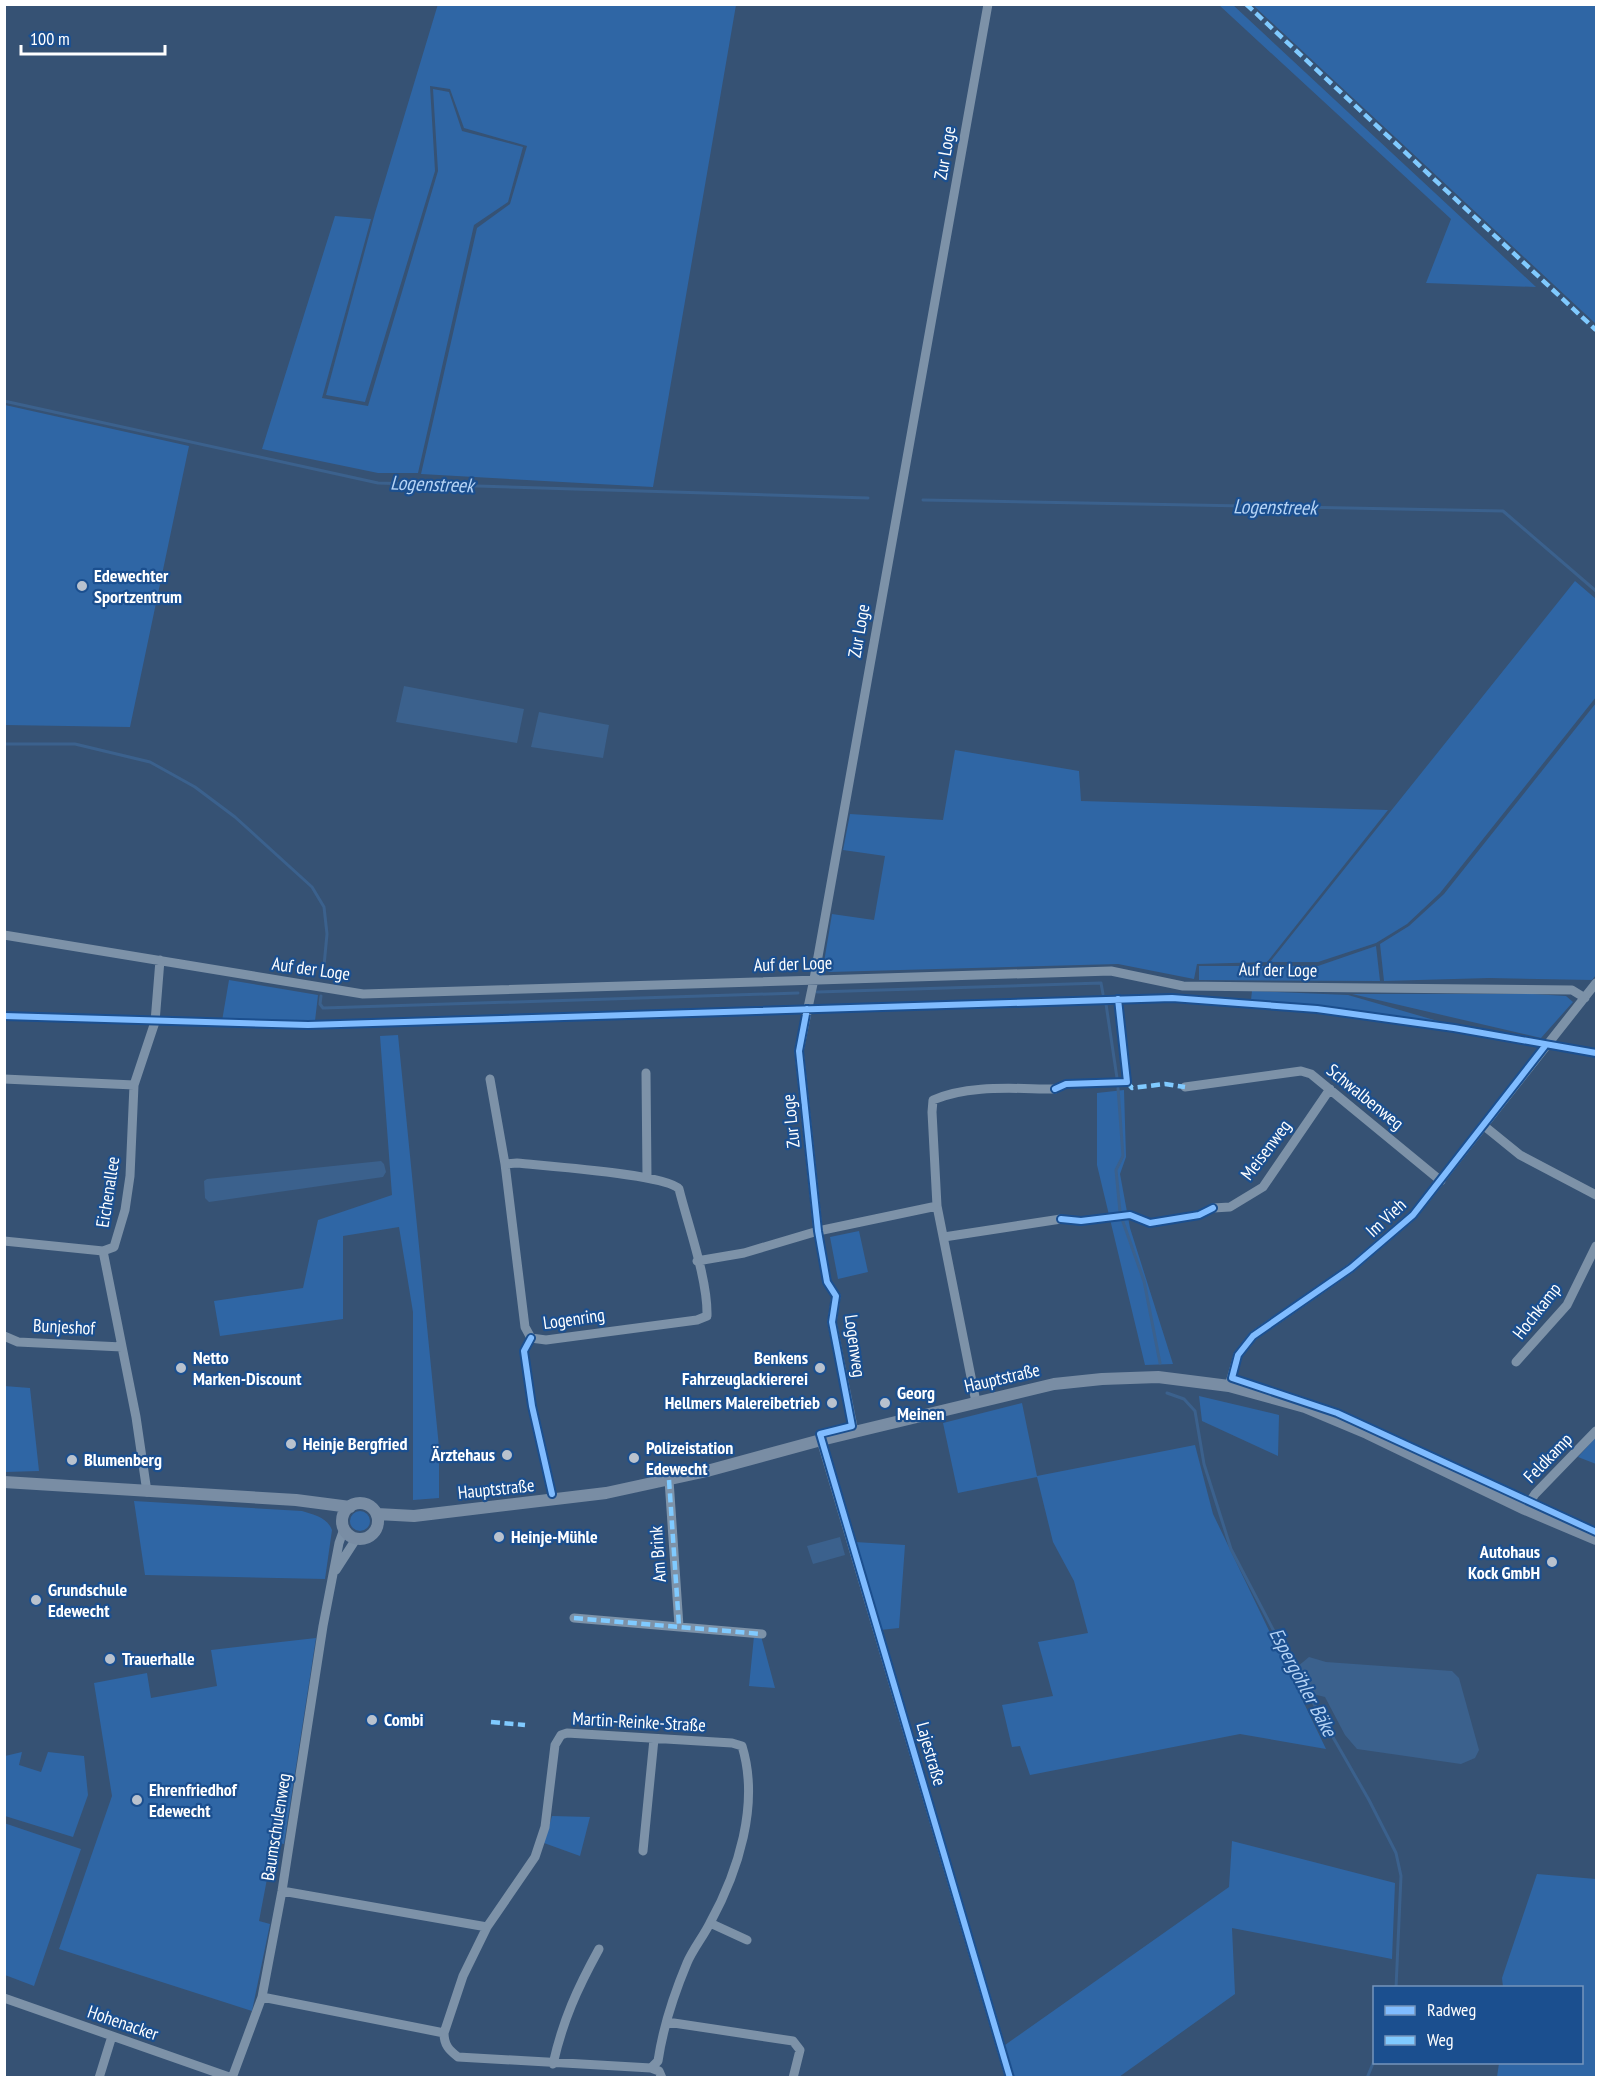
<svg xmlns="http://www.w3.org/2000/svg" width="1601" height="2082" viewBox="0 0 1601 2082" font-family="'PT Sans Narrow',sans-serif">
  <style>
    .green { fill: #2f66a5 }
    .water { fill: #3b618d }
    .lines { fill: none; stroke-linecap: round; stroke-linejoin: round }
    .stream { stroke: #3b618d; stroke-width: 3 }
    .minor { stroke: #7d92a8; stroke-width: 9 }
    .secondary { stroke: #798da4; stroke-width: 12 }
    .quiet { stroke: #80caff; stroke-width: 4.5; stroke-dasharray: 9 4.5; stroke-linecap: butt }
    .cycleway-casing { stroke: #1b4f8f; stroke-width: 10 }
    .cycleway { stroke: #80bcff; stroke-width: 6 }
    .poi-dot { fill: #b9c2ce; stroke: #1b4f8f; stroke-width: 2 }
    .labels { text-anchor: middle; stroke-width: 4.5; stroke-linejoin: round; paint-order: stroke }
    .street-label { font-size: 18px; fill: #fff; stroke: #1b4f8f }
    .poi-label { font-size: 18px; font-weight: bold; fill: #fff; stroke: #1b4f8f; text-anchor: start }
    .water-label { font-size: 20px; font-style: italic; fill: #b5d3f5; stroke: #1b4f8f }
  </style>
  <rect width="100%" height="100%" fill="#365274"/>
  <!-- green -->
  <path class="green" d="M438,4L736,5L653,487L421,474L477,228L510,204L527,146L464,128L450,89L430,86L435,171L365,402L326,395L375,213Z
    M1219,5H1233L1536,287L1426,283L1451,219Z
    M1253,5H1596V324Z
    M433,89L449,92L462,131L523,147L508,202L474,225L418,473H378L262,449L335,216L371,219L322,398L368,406L438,171Z
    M5,405L189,446L130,727L5,725Z
    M1575,581L1596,599V697L1440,893L1407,924L1376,943L1318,962H1270Z
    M1596,703V975L1592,980L1489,978L1384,981L1380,944L1409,926L1444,894Z
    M955,750L1079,771L1081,801L1388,810L1267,962L1197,964L1194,979L1118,964L829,972L823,968L832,914L874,920L885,856L843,850L850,814L943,820Z
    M1376,946L1380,981L1199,980V966H1318Z
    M229,980L318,995L315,1021H222Z
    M1252,991L1348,995L1455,1026L1251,1000Z
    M1352,994H1533L1566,996L1573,1002L1541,1038Z
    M398,1035L439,1447V1498L413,1500V1312L399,1227L343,1236V1319L220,1336L214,1301L303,1288L318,1220L392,1195L380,1036Z
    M1124,1090L1126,1157L1120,1174L1130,1228L1173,1364L1145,1365L1097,1165V1093Z
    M859,1231L868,1272L838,1279L830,1237Z
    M4,1386L30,1388L39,1471L5,1472Z
    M1199,1396L1279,1415L1278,1456L1202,1421Z
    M1022,1403L1037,1476L1195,1445L1213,1514L1326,1749L1240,1734L1030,1775L1020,1746L1012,1747L1002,1705L1053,1696L1038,1642L1088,1633L1074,1581L1053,1542L1037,1477L958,1493L943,1423Z
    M1596,1437V1464L1578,1457Z
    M134,1501L302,1511C314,1515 327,1517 332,1530L325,1579L145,1575Z
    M350 1521a10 10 0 1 1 20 0a10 10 0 1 1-20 0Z
    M855,1542L905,1545L899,1628L880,1630Z
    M754,1636H761L775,1688L749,1686Z
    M316,1638L284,1844L274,1842L259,1921L270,1924L252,2011L59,1949L112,1796L94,1683L147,1673L151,1698L217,1686L211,1650Z
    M22,1752L19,1765L41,1772L48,1752L84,1756L88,1795L73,1837L5,1816V1756Z
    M552,1816L590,1817L580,1856L544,1843Z
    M4,1823L81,1849L34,1986L5,1975Z
    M1232,1841L1395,1883L1392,1959L1232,1928L1235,1994L1119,2077H1014L1005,2045L1229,1887Z
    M1537,1874L1596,1879V2077H1497L1499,2063L1582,2062V1988L1503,1987L1502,1978Z"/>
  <!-- water -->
  <path class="water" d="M404,686L524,709L517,743L396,722Z
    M539,712L609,725L603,758L531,747Z
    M381,1161L384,1164L386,1172L383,1177L209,1202L205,1198L204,1181L207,1179Z
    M840,1537L845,1555L813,1564L807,1546Z
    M1309,1657L1326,1662L1452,1671L1459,1678L1479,1750L1475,1758L1461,1764L1357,1749L1345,1735L1325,1697L1313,1694L1297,1667Z"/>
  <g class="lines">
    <!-- stream -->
    <path class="stream" d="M4,401L378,483L868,498
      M923,500L1503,511L1596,591
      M4,744H75L150,762L195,787L235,817L312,887L324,907L327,934L323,976
      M817,992L1101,983L1103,994
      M321,996L320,1004L323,1008L798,993
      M1106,1004L1117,1078
      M1118,1088L1123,1156L1116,1170L1120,1212
      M1122,1219L1144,1281L1160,1363
      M1167,1393L1184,1399L1195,1411L1204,1464L1231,1549L1291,1664L1369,1800L1396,1853L1401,1876L1396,1988
      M1367,2078L1374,2061"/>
    <!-- minor -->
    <path class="minor" d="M4,935L363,994L1111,971L1183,986L1572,990L1585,998
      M646,1073L647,1178
      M4,1079L134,1085
      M490,1079L505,1164
      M1185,1087L1301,1071L1311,1074L1441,1181
      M1483,1125L1520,1155L1596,1195
      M517,1163C544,1166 666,1174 679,1189C688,1225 708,1280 707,1316L697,1320L546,1340L531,1338L525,1327L505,1164Z
      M937,1206L932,1112L933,1100C969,1084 1016,1089 1055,1089
      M1213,1208L1230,1207L1263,1187L1330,1089
      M818,1231L799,1051L814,979L988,4
      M944,1237L1061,1219
      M4,1241L103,1251
      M697,1261L744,1253L818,1231L937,1206L976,1402
      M836,1296L832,1322L854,1432
      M4,1336L18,1342L122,1347
      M1516,1362L1567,1305L1596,1246
      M1229,1386L1238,1355L1253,1336L1351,1268L1413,1215L1596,983
      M821,1440L1010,2078
      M669,1480L679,1626
      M147,1492L136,1417L103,1251L114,1247L125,1210L130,1176L134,1085L155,1022L160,960
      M1525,1509L1535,1494L1596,1431
      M336,1570L356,1539
      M574,1618L762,1634
      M643,1851L654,1739
      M282,1891L487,1927
      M710,1923L747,1940
      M262,1997L444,2033C444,2045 449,2050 458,2057L651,2068
      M4,1998L232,2078
      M667,2022L793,2041L800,2050L793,2078
      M444,2033L463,1976L487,1927L535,1857L545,1827L555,1745L561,1735L567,1733L732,1743L742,1746C760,1804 738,1872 710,1923C703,1937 693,1949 687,1963C674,1994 663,2027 658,2061L651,2068L659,2071L662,2078
      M553,2064C563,2020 577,1989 599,1949
      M99,2078L112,2036
      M232,2078L262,1997L282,1891L323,1626L339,1543L344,1529"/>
    <!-- secondary -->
    <path class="secondary" d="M4,1482L296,1500L350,1507
      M342 1521a18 18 0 1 1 36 0a18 18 0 1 1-36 0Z
      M377,1514L414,1516L606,1493L707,1471L821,1440L1054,1384L1102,1379L1158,1377L1229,1386L1305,1407L1367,1433L1525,1509L1596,1539"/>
    <!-- quiet -->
    <path class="quiet" d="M1246,4L1596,330
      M1127,1082L1132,1088L1165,1084L1185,1087
      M669,1480L679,1626
      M574,1618L762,1634
      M491,1722L525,1725"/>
    <!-- cycleway casing -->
    <g class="cycleway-casing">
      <path id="cycleway" d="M807,1009L799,1051L818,1231L827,1282L836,1296L832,1322L852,1426L820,1434L1010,2078
        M4,1016L308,1025L1172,998L1317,1009L1454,1028L1596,1053
        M1545,1046L1413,1215L1351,1268L1253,1336L1238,1355L1232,1378L1337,1413L1596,1532
        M1055,1089L1066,1084L1127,1082L1118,999
        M1061,1219L1081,1221L1130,1215L1150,1223L1199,1215L1213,1208
        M531,1338L524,1351L532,1406L552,1494"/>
    </g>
    <!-- cycleway -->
    <use href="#cycleway" class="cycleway"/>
  </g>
  <!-- markers -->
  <g class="poi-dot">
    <circle cx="82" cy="586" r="6"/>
    <circle cx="181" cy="1368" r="6"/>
    <circle cx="820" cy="1368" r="6"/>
    <circle cx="832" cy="1403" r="6"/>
    <circle cx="885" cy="1403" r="6"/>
    <circle cx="291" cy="1444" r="6"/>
    <circle cx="507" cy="1455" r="6"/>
    <circle cx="634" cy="1458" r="6"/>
    <circle cx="72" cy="1460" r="6"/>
    <circle cx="499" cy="1537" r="6"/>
    <circle cx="1552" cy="1562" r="6"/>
    <circle cx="36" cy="1600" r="6"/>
    <circle cx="110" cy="1659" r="6"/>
    <circle cx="372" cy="1720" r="6"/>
    <circle cx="137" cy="1800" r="6"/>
  </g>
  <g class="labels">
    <!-- street labels -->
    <g class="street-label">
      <text transform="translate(945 153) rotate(-80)" y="6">Zur Loge</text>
      <text transform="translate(859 631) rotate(-80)" y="6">Zur Loge</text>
      <text transform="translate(793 964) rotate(-2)" y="6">Auf der Loge</text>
      <text transform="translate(311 969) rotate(8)" y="6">Auf der Loge</text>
      <text transform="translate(1278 970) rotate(1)" y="6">Auf der Loge</text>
      <text transform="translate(1365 1097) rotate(39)" y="6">Schwalbenweg</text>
      <text transform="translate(791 1121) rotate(-96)" y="6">Zur Loge</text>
      <text transform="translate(1266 1150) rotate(-53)" y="6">Meisenweg</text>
      <text transform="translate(108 1192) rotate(-81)" y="6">Eichenallee</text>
      <text transform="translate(1386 1218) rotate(-43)" y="6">Im Vieh</text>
      <text transform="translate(1537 1311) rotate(-52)" y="6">Hochkamp</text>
      <text transform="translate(574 1319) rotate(-8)" y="6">Logenring</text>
      <text transform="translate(64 1327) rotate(3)" y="6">Bunjeshof</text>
      <text transform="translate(855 1346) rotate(82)" y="6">Logenweg</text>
      <text transform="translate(1002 1378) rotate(-13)" y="6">Hauptstraße</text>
      <text transform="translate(1548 1458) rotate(-46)" y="6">Feldkamp</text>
      <text transform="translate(496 1489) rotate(-6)" y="6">Hauptstraße</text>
      <text transform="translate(658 1554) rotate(-94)" y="6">Am Brink</text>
      <text transform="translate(639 1722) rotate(3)" y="6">Martin-Reinke-Straße</text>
      <text transform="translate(931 1754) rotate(74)" y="6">Lajestraße</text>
      <text transform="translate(276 1827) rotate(-81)" y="6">Baumschulenweg</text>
      <text transform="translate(123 2023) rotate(19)" y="6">Hohenacker</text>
    </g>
    <!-- poi labels -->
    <g class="poi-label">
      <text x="94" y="582">Edewechter<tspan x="94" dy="21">Sportzentrum</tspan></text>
      <text x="193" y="1364">Netto<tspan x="193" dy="21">Marken-Discount</tspan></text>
      <text x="808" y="1364" text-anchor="end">Benkens<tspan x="808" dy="21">Fahrzeuglackiererei</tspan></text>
      <text x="897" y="1399">Georg<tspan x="897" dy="21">Meinen</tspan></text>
      <text x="820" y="1409" text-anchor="end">Hellmers Malereibetrieb</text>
      <text x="303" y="1450">Heinje Bergfried</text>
      <text x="646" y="1454">Polizeistation<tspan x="646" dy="21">Edewecht</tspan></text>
      <text x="495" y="1461" text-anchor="end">Ärztehaus</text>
      <text x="84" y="1466">Blumenberg</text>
      <text x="511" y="1543">Heinje-Mühle</text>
      <text x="1540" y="1558" text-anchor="end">Autohaus<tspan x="1540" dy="21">Kock GmbH</tspan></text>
      <text x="48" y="1596">Grundschule<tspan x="48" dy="21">Edewecht</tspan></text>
      <text x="122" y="1665">Trauerhalle</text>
      <text x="384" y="1726">Combi</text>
      <text x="149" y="1796">Ehrenfriedhof<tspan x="149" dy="21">Edewecht</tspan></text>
    </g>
    <!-- water labels -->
    <g class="water-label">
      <text transform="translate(432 484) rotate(2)" y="7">Logenstreek</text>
      <text transform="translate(1275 507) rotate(1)" y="7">Logenstreek</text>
      <text transform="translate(1303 1682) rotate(62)" y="7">Espergöhler Bäke</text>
    </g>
  </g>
  <!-- border -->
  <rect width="1601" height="2082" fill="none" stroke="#ffffff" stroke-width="12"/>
  <!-- legend -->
  <rect x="1373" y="1986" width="210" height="78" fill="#1b4f8f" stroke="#7695bc" stroke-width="1.5"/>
  <rect x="1385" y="2006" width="30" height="9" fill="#80bcff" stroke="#7695bc" stroke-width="1.5"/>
  <text x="1427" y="2016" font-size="18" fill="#ffffff">Radweg</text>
  <rect x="1385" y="2036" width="30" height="9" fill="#80caff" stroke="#7695bc" stroke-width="1.5"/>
  <text x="1427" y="2046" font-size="18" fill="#ffffff">Weg</text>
  <!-- scale -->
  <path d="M21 45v9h144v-9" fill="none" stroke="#ffffff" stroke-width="3"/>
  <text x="30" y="45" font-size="18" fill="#ffffff" stroke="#1b4f8f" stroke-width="4.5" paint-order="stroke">100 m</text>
</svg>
